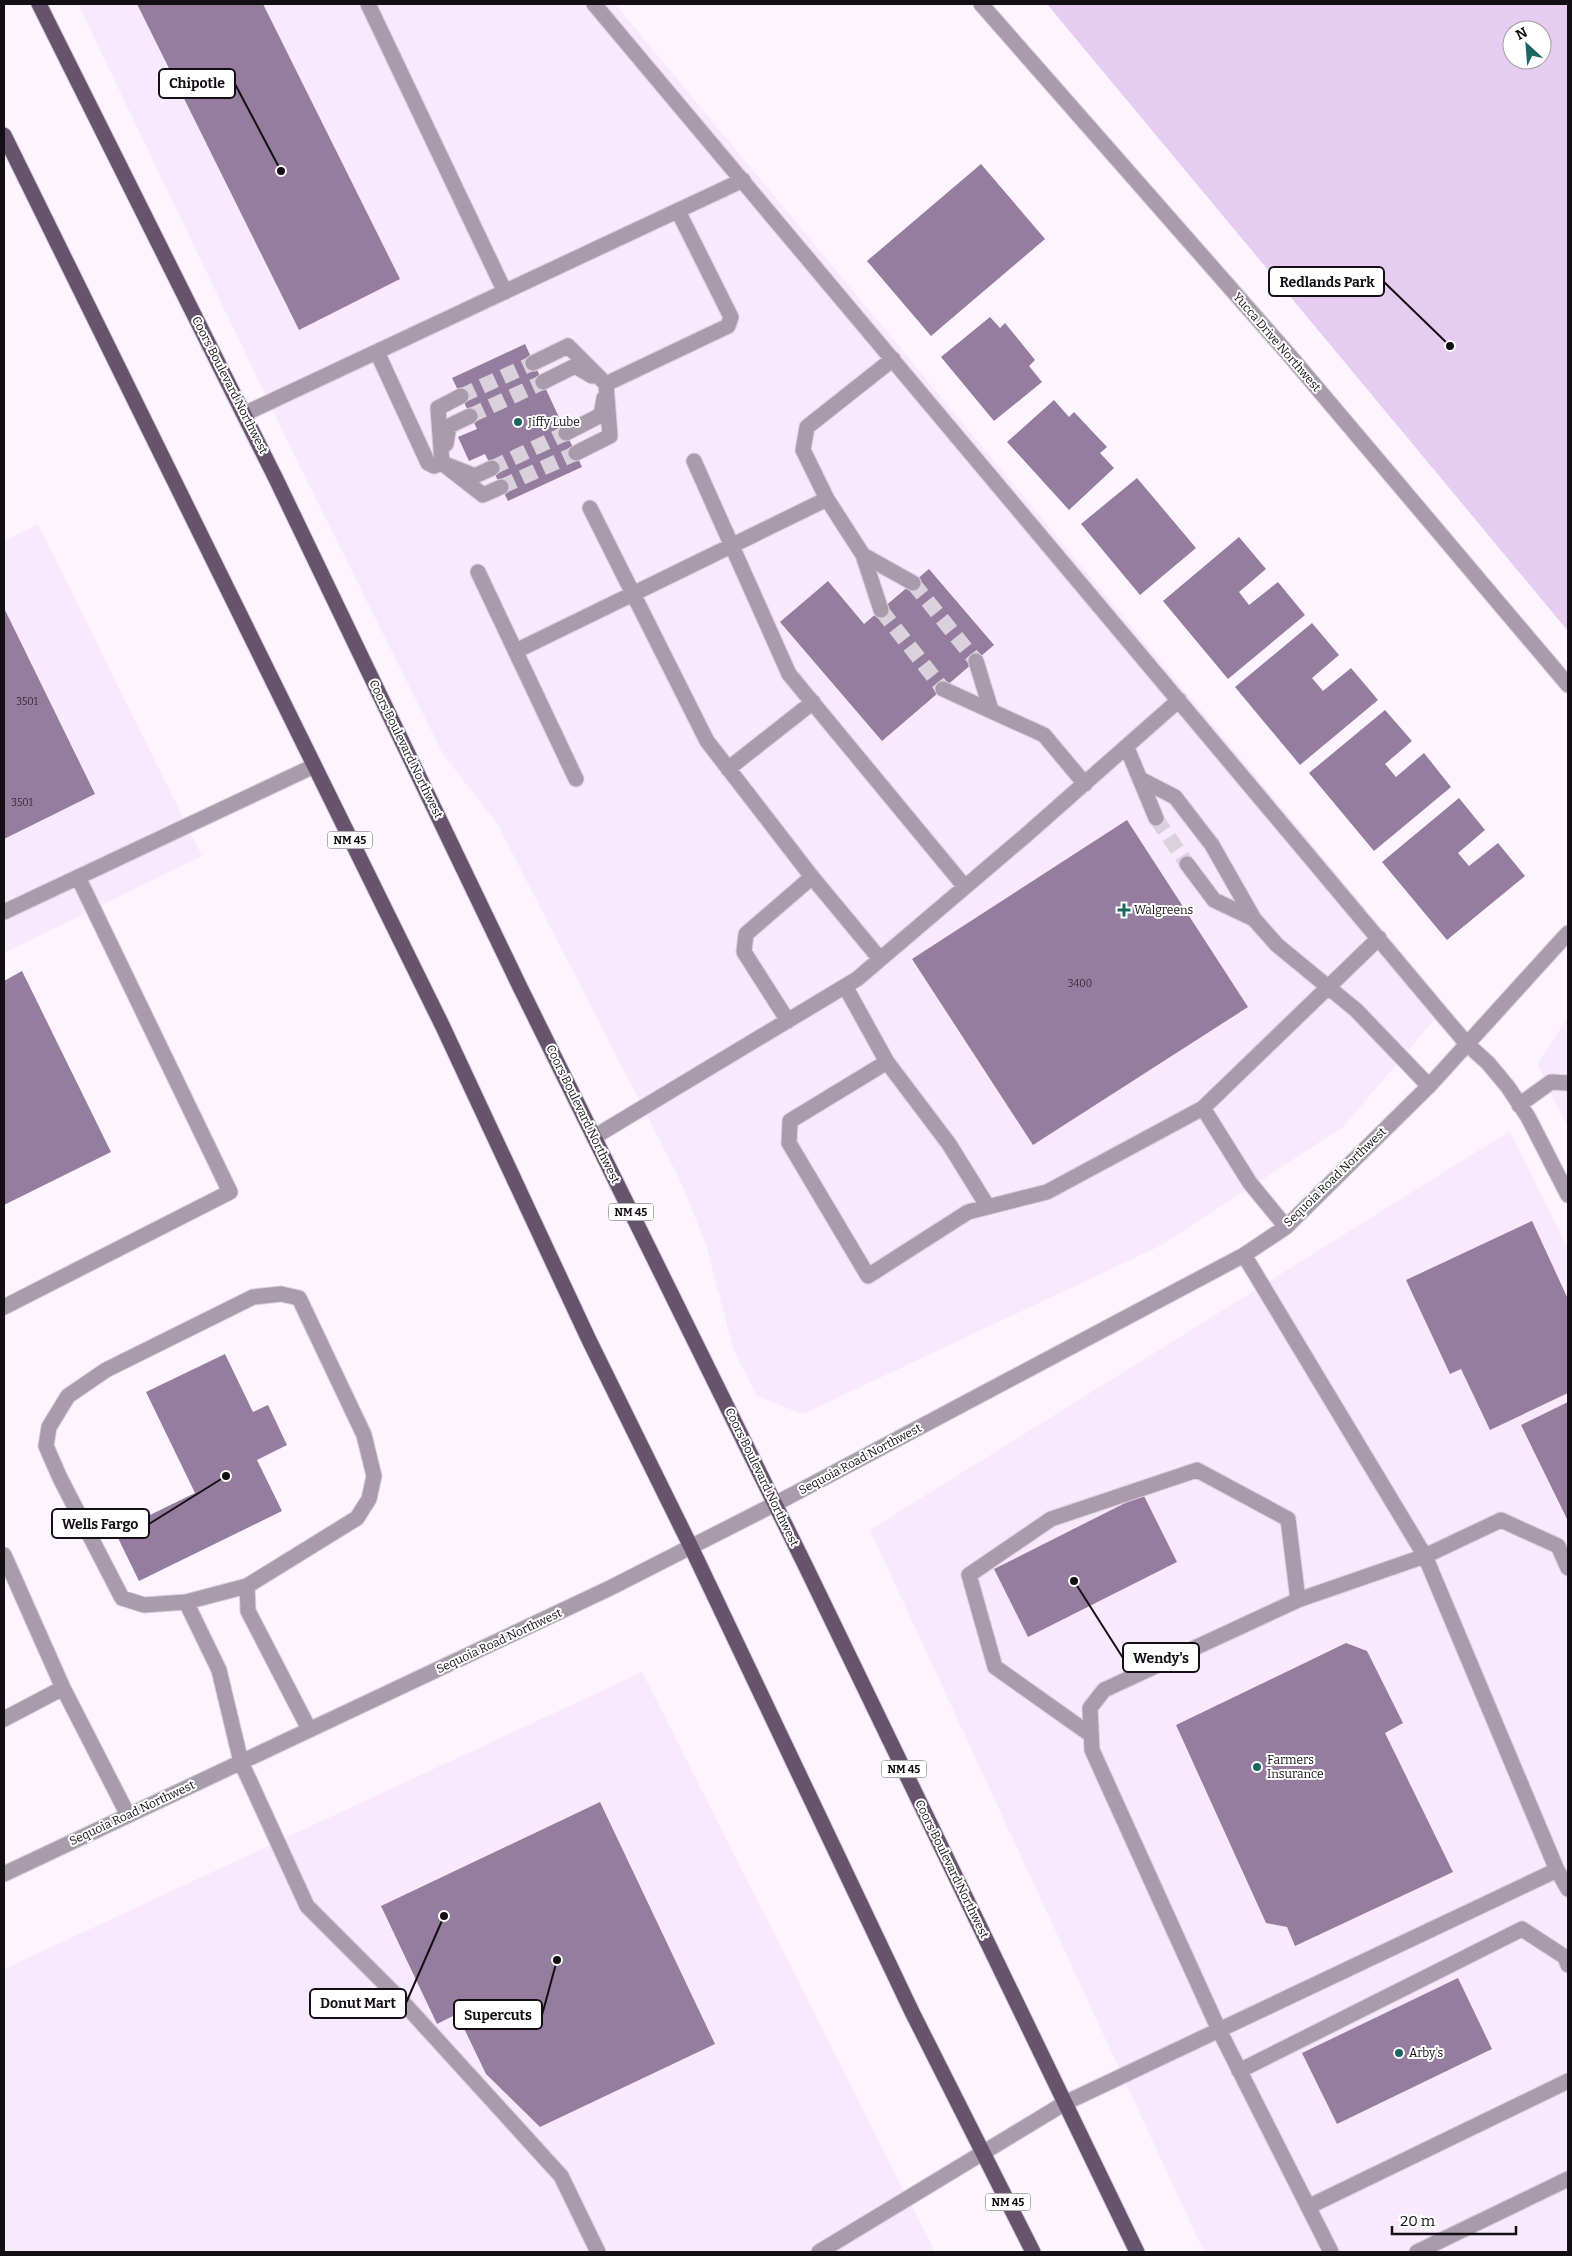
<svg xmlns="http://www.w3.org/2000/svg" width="1572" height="2256" viewBox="0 0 1572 2256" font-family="Bitter,serif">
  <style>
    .built { fill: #f8e9fd }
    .green { fill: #e6ccf0; fill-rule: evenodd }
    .building { fill: #967d9f }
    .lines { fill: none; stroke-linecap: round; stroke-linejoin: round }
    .minor-tunnel { stroke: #d9d2dc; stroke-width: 15; stroke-dasharray: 15 8; stroke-linecap: butt }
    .minor-casing { stroke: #d7cfda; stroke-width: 17 }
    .major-casing { stroke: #d7cfda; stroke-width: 17 }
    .minor { stroke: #a89cac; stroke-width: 15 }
    .major { stroke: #67536e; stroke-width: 15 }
    .poi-dot { fill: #1b6660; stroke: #fff; stroke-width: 2 }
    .labels { text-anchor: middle; stroke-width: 4; stroke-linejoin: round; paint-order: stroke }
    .number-label { font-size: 10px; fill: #342a38 }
    .shield { fill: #fff; stroke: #5a575b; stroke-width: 1 }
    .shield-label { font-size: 11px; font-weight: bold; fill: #130f15 }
    .street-label { font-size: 12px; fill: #130f15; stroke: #fff }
    .poi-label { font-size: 12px; fill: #130f15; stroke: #fff; text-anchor: start }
    .leader { fill: none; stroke: #130f15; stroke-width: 2 }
    .callout-dot { fill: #130f15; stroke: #fff; stroke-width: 2 }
    .callout { fill: #fff; stroke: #130f15; stroke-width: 2 }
    .callout-label { font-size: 14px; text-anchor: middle; font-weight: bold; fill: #130f15 }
  </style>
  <rect width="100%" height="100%" fill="#fcf4ff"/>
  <!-- built -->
  <path class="built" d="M78,4H615L1446,1006L1343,1127L1160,1246L803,1414L757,1396L733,1349L706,1244L679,1178L498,825L443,754L299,465Z
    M38,524L202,856L4,953V541Z
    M1568,1017V1128L1537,1064Z
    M1510,1131L1568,1249V2252H1204L870,1530Z
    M642,1672L935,2252H4V1969Z"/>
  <!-- green -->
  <path class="green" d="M1047,4H1568V631ZM1512,30H1542V60H1512Z"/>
  <!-- building -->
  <path class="building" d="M137,4H263L400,279L299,330Z
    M981,164L1045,239L931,336L867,261Z
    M990,317L1000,328L1005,323L1035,360L1029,366L1042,382L994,421L941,357Z
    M525,344L582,467L508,501L485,454L469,461L458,437L477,429L452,378Z
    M1054,400L1069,417L1074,412L1107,447L1100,453L1114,468L1069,510L1007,442Z
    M1137,478L1196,548L1140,595L1081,524Z
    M1239,537L1266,569L1239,592L1249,605L1278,582L1305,615L1228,679L1163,601Z
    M929,569L994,645L882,741L780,622L828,581L864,624Z
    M4,608L95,794L4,839Z
    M1312,623L1339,655L1312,678L1323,691L1351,668L1378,700L1300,765L1235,687Z
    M1385,710L1412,741L1385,764L1396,777L1424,753L1451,787L1374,851L1309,773Z
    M1459,798L1485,830L1458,853L1469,866L1498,843L1525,876L1447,940L1382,862Z
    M1127,820L1248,1007L1033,1145L912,959Z
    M22,971L111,1152L4,1205V981Z
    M1532,1221L1568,1299V1393L1490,1430L1461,1369L1450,1374L1406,1280Z
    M225,1354L253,1412L268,1405L287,1445L257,1460L282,1511L139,1581L115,1532L195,1493L146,1392Z
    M1568,1402V1521L1521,1425Z
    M1143,1494L1177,1562L1028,1637L994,1569Z
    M1346,1643L1367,1651L1403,1723L1385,1733L1453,1872L1295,1946L1287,1927L1266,1923L1176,1725Z
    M600,1802L715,2044L540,2127L486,2074L457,2014L437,2024L381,1906Z
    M1458,1978L1492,2049L1337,2124L1302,2053Z"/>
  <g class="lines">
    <!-- minor-tunnel -->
    <path class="minor-tunnel" d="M461,396L533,363
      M470,416L543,382
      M492,468L566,433
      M501,487L576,453
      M913,583L976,661
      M881,610L943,689
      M1156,818L1187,864"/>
    <!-- minor casing -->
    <g class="minor-casing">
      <path id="minor" d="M368,4L505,292
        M594,4L1439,1011L1467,1044L1488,1063L1508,1087L1528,1117L1568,1195
        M981,4L1290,356L1568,685
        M377,352L428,463L434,466L442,463L475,476L492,468
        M533,363L568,346L606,384L610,436L576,453
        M543,382L575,366L592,376
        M606,384L728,326L731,317L678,211
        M461,396L438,408L442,463L483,495L501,487
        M244,414L743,180
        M566,433L601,415L604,398
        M446,444L449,426L470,416
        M694,461L789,674L965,887
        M590,508L707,741L812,877L746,934L744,952L788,1021
        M863,555L913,583
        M478,572L576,779
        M881,610L863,555L827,499L803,450L807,427L893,359
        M516,651L827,499
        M976,661L991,710
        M943,689L1044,735L1085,784
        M1127,748L1156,818
        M728,769L813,702
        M1140,779L1175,797L1212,845L1254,919
        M1187,864L1214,900L1254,919L1277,945L1356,1010L1429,1086
        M812,877L880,959
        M4,912L314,766
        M845,986L887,1062L949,1144L988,1207
        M887,1062L790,1121L789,1143L868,1276L968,1212L1047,1192L1203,1108L1250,1183L1286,1227
        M1519,1105L1551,1082L1568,1083
        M1203,1108L1379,938
        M594,1137L857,979L1025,836L1179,700
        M281,1294L299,1298L364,1435L374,1476L369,1499L357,1518L247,1586L186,1602L144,1605L122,1598L60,1478L46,1446L49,1427L68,1396L106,1370L253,1297Z
        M4,1307L230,1192L78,877
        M4,1555L63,1688L128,1815
        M247,1586L248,1611L309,1729
        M186,1602L219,1670L241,1762L307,1906L400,1999L561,2176L598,2252
        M4,1719L63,1688
        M1091,1735L995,1667L969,1575L1051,1519L1197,1470L1288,1519L1298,1600
        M1557,1870L1568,1889
        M4,1874L610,1588L775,1504L1244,1255L1286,1227L1429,1086L1568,933
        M1239,2071L1522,1929L1565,1957L1568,1965
        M1308,2207L1568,2081
        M819,2252L1065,2103L1557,1870L1425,1556L1244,1255
        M1331,2252L1219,2030L1092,1750L1090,1708L1104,1690L1298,1600L1425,1556L1501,1520L1558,1546L1568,1568
        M1417,2252L1568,2179"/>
    </g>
    <!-- major casing -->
    <g class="major-casing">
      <path id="major" d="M39,4L276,479L519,985L806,1567L1137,2252
        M4,135L443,1027L589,1340L691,1547L912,2012L1033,2252"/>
    </g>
    <!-- minor -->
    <use href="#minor" class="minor"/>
    <!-- major -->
    <use href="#major" class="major"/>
  </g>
  <!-- markers -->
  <g class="poi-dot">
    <circle cx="518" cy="422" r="5"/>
    <path d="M1121.5 902.5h5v5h5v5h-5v5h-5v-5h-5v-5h5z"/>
    <circle cx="1257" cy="1767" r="5"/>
    <circle cx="1399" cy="2053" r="5"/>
  </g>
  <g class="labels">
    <!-- number labels -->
    <g class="number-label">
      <text x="27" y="705">3501</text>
      <text x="22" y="806">3501</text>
      <text x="1080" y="987">3400</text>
    </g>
    <!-- shield labels -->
    <g class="shield">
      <rect x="327.5" y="831.5" width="45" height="17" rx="4"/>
      <rect x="608.5" y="1203.5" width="45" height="17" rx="4"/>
      <rect x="881.5" y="1760.5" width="45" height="17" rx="4"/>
      <rect x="985.5" y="2193.5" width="45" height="17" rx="4"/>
    </g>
    <g class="shield-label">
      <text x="350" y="844">NM 45</text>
      <text x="631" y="1216">NM 45</text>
      <text x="904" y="1773">NM 45</text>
      <text x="1008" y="2206">NM 45</text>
    </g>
    <!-- street labels -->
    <g class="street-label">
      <text transform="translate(1277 342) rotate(49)" y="4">Yucca Drive Northwest</text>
      <text transform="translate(230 385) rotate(63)" y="4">Coors Boulevard Northwest</text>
      <text transform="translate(406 749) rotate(64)" y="4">Coors Boulevard Northwest</text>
      <text transform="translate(583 1114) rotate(64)" y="4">Coors Boulevard Northwest</text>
      <text transform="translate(1335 1177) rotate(-44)" y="4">Sequoia Road Northwest</text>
      <text transform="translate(860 1459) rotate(-28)" y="4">Sequoia Road Northwest</text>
      <text transform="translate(762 1477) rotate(64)" y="4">Coors Boulevard Northwest</text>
      <text transform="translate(499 1641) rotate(-25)" y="4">Sequoia Road Northwest</text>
      <text transform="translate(132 1813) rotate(-25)" y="4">Sequoia Road Northwest</text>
      <text transform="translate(952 1869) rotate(64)" y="4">Coors Boulevard Northwest</text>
    </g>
    <!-- poi labels -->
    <g class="poi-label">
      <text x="528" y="426">Jiffy Lube</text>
      <text x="1134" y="914">Walgreens</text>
      <text x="1267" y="1764">Farmers<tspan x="1267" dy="14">Insurance</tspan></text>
      <text x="1409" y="2057">Arby's</text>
    </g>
  </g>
  <!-- callouts -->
  <path class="leader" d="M281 171L235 84M1450 346L1384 282M226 1476L149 1524M1074 1581L1123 1658M444 1916L406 2003M557 1960L542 2015"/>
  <g class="callout-dot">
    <circle cx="281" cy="171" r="5"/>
    <circle cx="1450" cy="346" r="5"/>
    <circle cx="226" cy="1476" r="5"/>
    <circle cx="1074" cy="1581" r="5"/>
    <circle cx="444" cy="1916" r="5"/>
    <circle cx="557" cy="1960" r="5"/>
  </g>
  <g class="callout">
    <rect x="159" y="69" width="76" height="29" rx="5"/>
    <rect x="1269" y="267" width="115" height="29" rx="5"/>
    <rect x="52" y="1509" width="97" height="29" rx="5"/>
    <rect x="1123" y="1643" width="76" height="29" rx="5"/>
    <rect x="310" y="1989" width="96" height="29" rx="5"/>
    <rect x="454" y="2000" width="88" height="29" rx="5"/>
  </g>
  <g class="callout-label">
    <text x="197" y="88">Chipotle</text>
    <text x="1327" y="287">Redlands Park</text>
    <text x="100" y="1529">Wells Fargo</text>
    <text x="1161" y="1663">Wendy's</text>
    <text x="358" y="2008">Donut Mart</text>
    <text x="498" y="2020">Supercuts</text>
  </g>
  <!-- border -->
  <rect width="1572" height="2256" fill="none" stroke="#130f15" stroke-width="10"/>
  <!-- north arrow -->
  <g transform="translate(1527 45) rotate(334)"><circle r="24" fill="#ffffff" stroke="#a19fa1"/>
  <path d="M0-4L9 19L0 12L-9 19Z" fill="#1b6660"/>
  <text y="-8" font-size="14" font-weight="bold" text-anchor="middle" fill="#130f15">N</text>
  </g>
  <!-- scale -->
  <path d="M1392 2226v8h124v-8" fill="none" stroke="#130f15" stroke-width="2.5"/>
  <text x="1400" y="2226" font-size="15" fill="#130f15" stroke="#ffffff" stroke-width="4" paint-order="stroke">20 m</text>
</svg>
